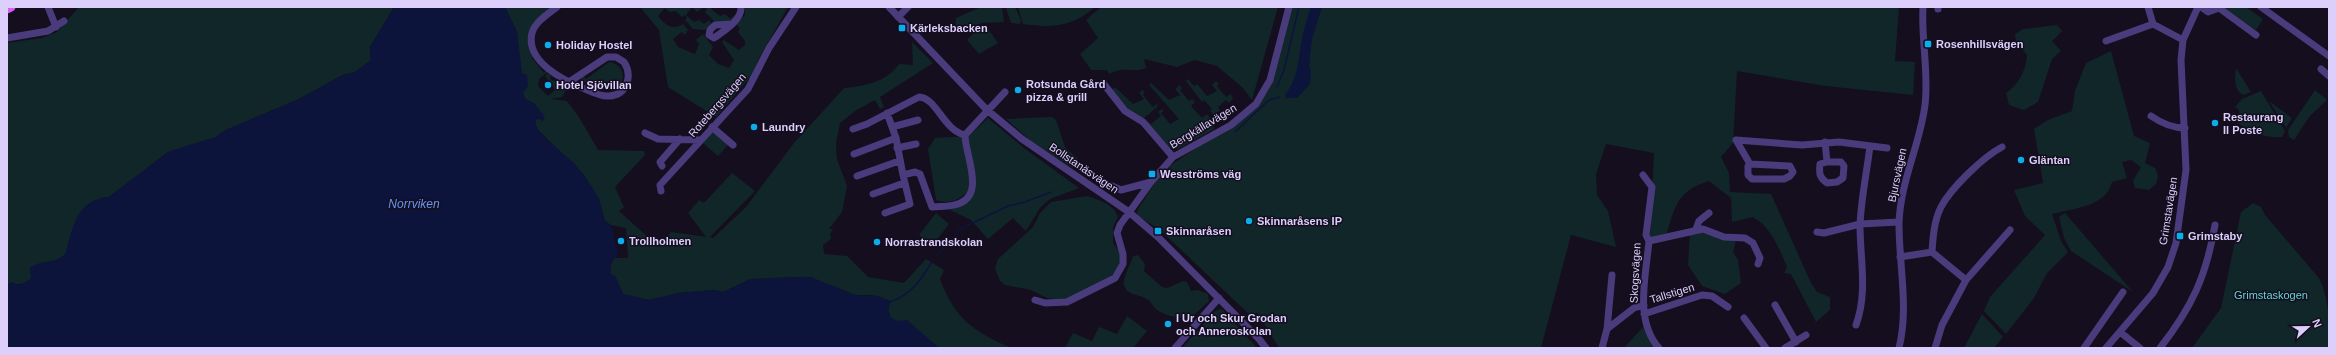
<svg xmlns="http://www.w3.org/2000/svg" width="2336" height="355" viewBox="0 0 2336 355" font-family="Arial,sans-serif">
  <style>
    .green { fill: #112629 }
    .water { fill: #0c143b }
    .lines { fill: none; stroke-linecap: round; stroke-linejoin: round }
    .stream { stroke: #0c143b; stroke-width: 1.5 }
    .minor { stroke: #493b7c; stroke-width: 7 }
    .major { stroke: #d85cf6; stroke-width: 9 }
    .poi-dot { fill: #0cadeb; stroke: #140e1f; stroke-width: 1.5 }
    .labels { text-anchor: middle; stroke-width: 3; stroke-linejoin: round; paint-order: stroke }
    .poi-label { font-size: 11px; font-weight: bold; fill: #dccffc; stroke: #140e1f; text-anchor: start }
    .street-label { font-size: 11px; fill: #dccffc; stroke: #140e1f }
    .park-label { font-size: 11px; fill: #5fd8cf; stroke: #140e1f }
    .water-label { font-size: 12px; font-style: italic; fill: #6398f7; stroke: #140e1f }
  </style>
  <rect width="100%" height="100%" fill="#140e1f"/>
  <!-- green -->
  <path class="green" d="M79,7H394L370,47L371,60L355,72L343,75L299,99L226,130L216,137L168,152L109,197C77,200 73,228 66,253L62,258L47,263L25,284H7V43L42,38L57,32Z
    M505,7H554L533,25L534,55L532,58L544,73L546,70L548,72L539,79L538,86L548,96L555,90L545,76L548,73L551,76L550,79L568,87L562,97L551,99L567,101L579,117L598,150L644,151L645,155L615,187L624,207L619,211L659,247L671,232L706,237L688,213L699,200L704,203L732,173L755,191L710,237L713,238L746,207L794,143L844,88C865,86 887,82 899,64L913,65L912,42L933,63L880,97L884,107L880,109L875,100L855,111L840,123L836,143L837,159L847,186L842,212L829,229H833L830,234L831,239L823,245L824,254L847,256L868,277L904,283L926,259L944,270L940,279C955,319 973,331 1011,348H939L922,335L891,318L888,310L890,302L888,300L872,295H855L810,277H800L751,279L723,292L714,290L679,293L649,300L623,294L615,276L610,274L611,264L614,258H628L626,228L611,225L605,221L599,199L584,175L537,129L535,120L539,118L543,121C540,103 528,107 522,93L517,32Z
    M640,7H704L697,12L692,7L686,15L694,22L699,20L704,24L709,20L712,24L705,30L693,29L685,20L687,18L685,15L682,17L676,11L669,12L665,8L658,16C665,25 673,31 683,24L688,30L685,35L682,32L673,39L678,47L695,54L699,44L696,40L703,34L713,47L709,55L718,64L729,68L734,60L722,42L724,40L739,50L745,45V41L738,32L740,28L736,24L745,15V7H788L758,60L752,75L716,117L668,87L659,30Z
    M705,7H713L711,9L720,16L725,14L730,19L735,15L737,17L732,22L716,23L705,12L707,10Z
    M981,7H1002L1004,22L981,23L960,33C955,29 955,25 956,18Z
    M1015,7L1021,20L1020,24L1011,23L1006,8Z
    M1018,7H1095C1073,27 1051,28 1023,24Z
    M1101,7H1278L1252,100L1242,87L1217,66L1195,60L1177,67L1144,59L1146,68C1132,74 1125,65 1109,74L1107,70H1091L1080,54L1098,38L1086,20Z
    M1292,7H1899L1895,61L1915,62L1913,95L1826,86L1737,71L1733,143L1721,157L1729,173L1730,192L1771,194L1811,283L1817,292L1830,297V310L1816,322L1791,274L1784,273L1787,267C1779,248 1771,227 1753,217L1732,222L1731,198L1709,181C1677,191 1675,206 1666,236L1650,238L1654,153L1606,144L1596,174L1597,195L1608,211L1616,247L1571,235L1541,348H1279L1257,312L1252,317L1159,229L1138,216L1137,211L1157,179L1171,165L1196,148L1265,95L1274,79Z
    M2222,7H2246L2263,19L2256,30Z
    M2057,25L2062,31L2052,41L2061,51L2052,59L2038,102L2024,110L2009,105L2006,93C2019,84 2026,70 2027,55L2016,42L2015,34L2023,29Z
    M987,27L998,43L979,54L967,40L973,34Z
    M2111,51L2134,136L2150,143L2145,163L2155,168L2158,176L2156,184L2149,190L2135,188L2133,181L2141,167L2131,160L2122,162L2127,178L2112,182C2106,207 2074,208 2052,214L2061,241L2068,252L2047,273L2034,298L2006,334L1984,311L1990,297L2045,235L2025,216L2014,190L2043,183L2034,129L2048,120L2072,111L2075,91L2086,63Z
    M609,62C628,64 627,90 608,90C600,90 591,85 584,82L582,86L579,83L583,75L586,79Z
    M2236,68L2251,92L2243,95C2233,90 2235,77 2236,68Z
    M1188,79L1194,86L1197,84L1207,96L1217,91L1212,85L1216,81L1219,84L1217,86L1226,97L1231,94L1233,99L1229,103L1226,100L1218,107L1220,111L1214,115L1210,111L1212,109L1204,100L1202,102L1186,81Z
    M1151,83L1169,100L1180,95L1175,89L1180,85L1182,88L1180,90L1189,101L1192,99L1195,102L1191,106L1202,118L1207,114L1211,119L1207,123L1209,125L1213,122L1214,129L1178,149L1170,148L1146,122L1148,121L1151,124L1161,116L1158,112L1162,109L1164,110L1161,113L1170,124L1179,119L1149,85Z
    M1115,87L1133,104L1144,99L1139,93L1142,90L1145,92L1143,95L1153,107L1158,103L1157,107L1143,119L1128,110L1111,90Z
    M2315,90L2327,100L2309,117L2294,140L2289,137L2288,130Z
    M2261,91L2285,131L2282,137C2265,138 2252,133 2238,123L2240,118L2239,110L2235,107L2242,99Z
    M2269,101L2292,118L2286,128Z
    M1052,117L1056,120L1065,147L1078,159L1077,164L1073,168L1032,142L1006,119Z
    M988,118L1024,148L1079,188L1050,199L1040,208L1026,231L1013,218L988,239L971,220L948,209H951L974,187C962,197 952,206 936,200L928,149L935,138L969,136Z
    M714,131L729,144L718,156L703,143Z
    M1087,196C1099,200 1114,204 1118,217L1113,227V243L1121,253L1120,263L1111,278L1066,300L1047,298L1031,290L1005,285L1000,281L995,268L998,259L1033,227L1040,213L1051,202Z
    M2253,203L2261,207L2265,215L2319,278C2330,299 2329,325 2329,348H2192L2221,308L2241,212Z
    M936,213L949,224L932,246L919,235Z
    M2065,213L2133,292L2071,251L2064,238L2059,217Z
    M1704,231L1736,240L1733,252L1738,260L1741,283L1725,294L1702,286L1688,265L1690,233Z
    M1138,255L1145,264L1144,271L1162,287L1167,288L1183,281L1187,282L1191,291L1198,290L1208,294L1209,301L1192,317L1189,315C1180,320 1166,316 1157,310C1153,307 1151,301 1147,299C1139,294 1127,296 1124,285C1122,278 1131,264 1133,256Z
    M1220,309L1223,310L1257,348H1182L1215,311Z
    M1982,314L2003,337L1994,348H1964Z
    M1127,316L1147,331L1133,348H1065L1073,333L1092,341L1099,327L1117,334Z
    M1643,327L1649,340L1656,348H1624Z"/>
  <!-- water -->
  <path class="water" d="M394,7H505L517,32L522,73L527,75L528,86L523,93L525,99L534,103L545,117L543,121L536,118V127L545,138L575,164L592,187L599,199L605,221L612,227L618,257L614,258L611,264L610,274L615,276L623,294L649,300L679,293L714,290L723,292L751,279L800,277H810L855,295L879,296L890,302L888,310L891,318L898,321L907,320L939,348H7V284L11,282L19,285L31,279L30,268C41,259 55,265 66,253C73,226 76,200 109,197L168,152L216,137L226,130L299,99L343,75L355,72L371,60L370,47Z
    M1311,7H1322L1312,39L1309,66L1311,71L1310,84L1297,98H1286L1285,94C1300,78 1298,54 1303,34C1305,25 1308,16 1311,7Z"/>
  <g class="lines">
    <!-- stream -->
    <path class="stream" d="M1277,87L1284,70L1299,7
      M1235,132L1269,100L1279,97
      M938,254L954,239L958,230L1008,206L1025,202L1051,192
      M890,302C910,295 920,282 931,263"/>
    <!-- minor -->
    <path class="minor" d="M48,7L56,27
      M557,7C548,14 535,22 532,33C525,62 565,81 585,89C592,92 601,97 609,96C627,95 633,76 624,62L616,57H607L569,82
      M889,7L986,109L1022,139L1129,212L1158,237L1259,339L1266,348
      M2148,7L2153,24L2183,40
      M2201,7L2208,12L2219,8L2256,35
      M2261,7L2329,56
      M1938,9V7
      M898,17L908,7
      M732,24L715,25L710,30L709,35L714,38C724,31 742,20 741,7
      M7,38L48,31L64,21
      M2106,41L2153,24
      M2321,69L2329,76
      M1103,83L1125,111L1143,122L1173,157
      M887,113L896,138L903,175L915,172L920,174L932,207C939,206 947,207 954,205C988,198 965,156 965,135L1005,92
      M2151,116C2161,123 2172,128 2185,128
      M712,127L733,145
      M892,127L918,120
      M853,129L867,124L919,97C937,98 943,130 965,135
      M645,133L658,139L701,140
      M1736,140L1802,145L1839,142L1887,148
      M1736,140L1750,164
      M1825,142L1827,162
      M897,148L916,144
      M854,154L896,138
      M1827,162H1841L1844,166L1843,178L1837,182L1827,183C1819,177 1819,173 1820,164Z
      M1750,164L1790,166L1793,172L1790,176L1784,179H1752L1748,175V166Z
      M662,166L660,162L680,139
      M1643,175L1652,187L1646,235L1649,241C1646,276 1634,320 1659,348
      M857,176L899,161
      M1112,186L1121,190L1151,182
      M661,191L660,185L748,89L769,48L796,7
      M873,194L904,183
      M885,213L910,204L903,175
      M1696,229L1699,221L1709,213
      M1817,232L1824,233L1860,224L1899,222
      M1649,241L1703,229L1724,237L1745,238L1753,243L1760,258L1758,264
      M1932,252L1966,280L1942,325L1935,348
      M1900,257L1932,252C1933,237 1934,221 1941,207C1951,188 1983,157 2002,147
      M1966,280L2010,230
      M1035,300L1045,303L1067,302L1115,278L1123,264V254L1117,233L1120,225L1151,182L1173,157L1231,125L1256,104L1270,80L1289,7
      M1775,305L1796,342
      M1644,314L1702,295L1712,296L1728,307
      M1744,318L1766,348
      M1856,325C1868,292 1860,259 1860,225C1861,199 1867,171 1870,146
      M1607,329L1612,275
      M2120,332L2140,348
      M1175,348L1219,298
      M1602,348L1607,329L1634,308L1644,305
      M1785,348L1806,335
      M1899,348C1909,308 1899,265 1899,224C1900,182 1920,145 1925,105C1929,72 1921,39 1923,7
      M2084,348L2123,292
      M2106,348L2153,293L2168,267L2176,243L2186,170L2181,60L2183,40L2198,7
      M2160,348C2192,307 2206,277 2215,225"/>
    <!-- major -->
    <path class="major" d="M7,9L11,7"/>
  </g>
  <!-- markers -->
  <g class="poi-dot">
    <rect x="898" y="24" width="8" height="8" rx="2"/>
    <rect x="1924" y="40" width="8" height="8" rx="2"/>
    <circle cx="548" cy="45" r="4"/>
    <circle cx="548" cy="85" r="4"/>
    <circle cx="1018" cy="90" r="4"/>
    <circle cx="2215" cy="123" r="4"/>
    <circle cx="754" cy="127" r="4"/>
    <circle cx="2021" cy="160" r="4"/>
    <rect x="1148" y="170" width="8" height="8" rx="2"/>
    <circle cx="1249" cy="221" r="4"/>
    <rect x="1154" y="227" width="8" height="8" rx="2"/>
    <rect x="2176" y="232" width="8" height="8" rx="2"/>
    <circle cx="621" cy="241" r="4"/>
    <circle cx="877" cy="242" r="4"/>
    <circle cx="1168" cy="324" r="4"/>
  </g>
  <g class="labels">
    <!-- poi labels -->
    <g class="poi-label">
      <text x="910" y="32">Kärleksbacken</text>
      <text x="1936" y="48">Rosenhillsvägen</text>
      <text x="556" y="49">Holiday Hostel</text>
      <text x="1026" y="88">Rotsunda Gård<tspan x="1026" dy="13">pizza &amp; grill</tspan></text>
      <text x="556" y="89">Hotel Sjövillan</text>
      <text x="2223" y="121">Restaurang<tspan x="2223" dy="13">Il Poste</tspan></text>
      <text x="762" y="131">Laundry</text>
      <text x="2029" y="164">Gläntan</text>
      <text x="1160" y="178">Wesströms väg</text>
      <text x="1257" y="225">Skinnaråsens IP</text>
      <text x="1166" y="235">Skinnaråsen</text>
      <text x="2188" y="240">Grimstaby</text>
      <text x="629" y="245">Trollholmen</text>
      <text x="885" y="246">Norrastrandskolan</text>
      <text x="1176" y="322">I Ur och Skur Grodan<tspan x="1176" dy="13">och Anneroskolan</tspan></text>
    </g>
    <!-- street labels -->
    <g class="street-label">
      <text transform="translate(717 105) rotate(-49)" y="4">Rotebergsvägen</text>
      <text transform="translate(1203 126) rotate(-31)" y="4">Bergkällavägen</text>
      <text transform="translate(1084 168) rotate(34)" y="4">Bollstanäsvägen</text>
      <text transform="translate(1897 175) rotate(-78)" y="4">Bjursvägen</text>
      <text transform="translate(2168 211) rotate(-81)" y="4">Grimstavägen</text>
      <text transform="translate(1635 273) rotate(-87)" y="4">Skogsvägen</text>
      <text transform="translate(1672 293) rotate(-17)" y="4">Tallstigen</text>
    </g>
    <!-- park labels -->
    <g class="park-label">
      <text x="2271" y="299">Grimstaskogen</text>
    </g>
    <!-- water labels -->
    <g class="water-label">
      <text x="414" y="208">Norrviken</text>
    </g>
  </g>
  <!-- border -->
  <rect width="2336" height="355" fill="none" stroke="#dccffc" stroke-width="16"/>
  <!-- north arrow -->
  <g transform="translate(2308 327) rotate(68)" stroke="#140e1f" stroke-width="3" paint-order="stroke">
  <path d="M0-3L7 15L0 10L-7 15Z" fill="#dccffc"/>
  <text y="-6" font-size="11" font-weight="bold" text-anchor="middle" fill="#dccffc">N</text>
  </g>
</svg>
